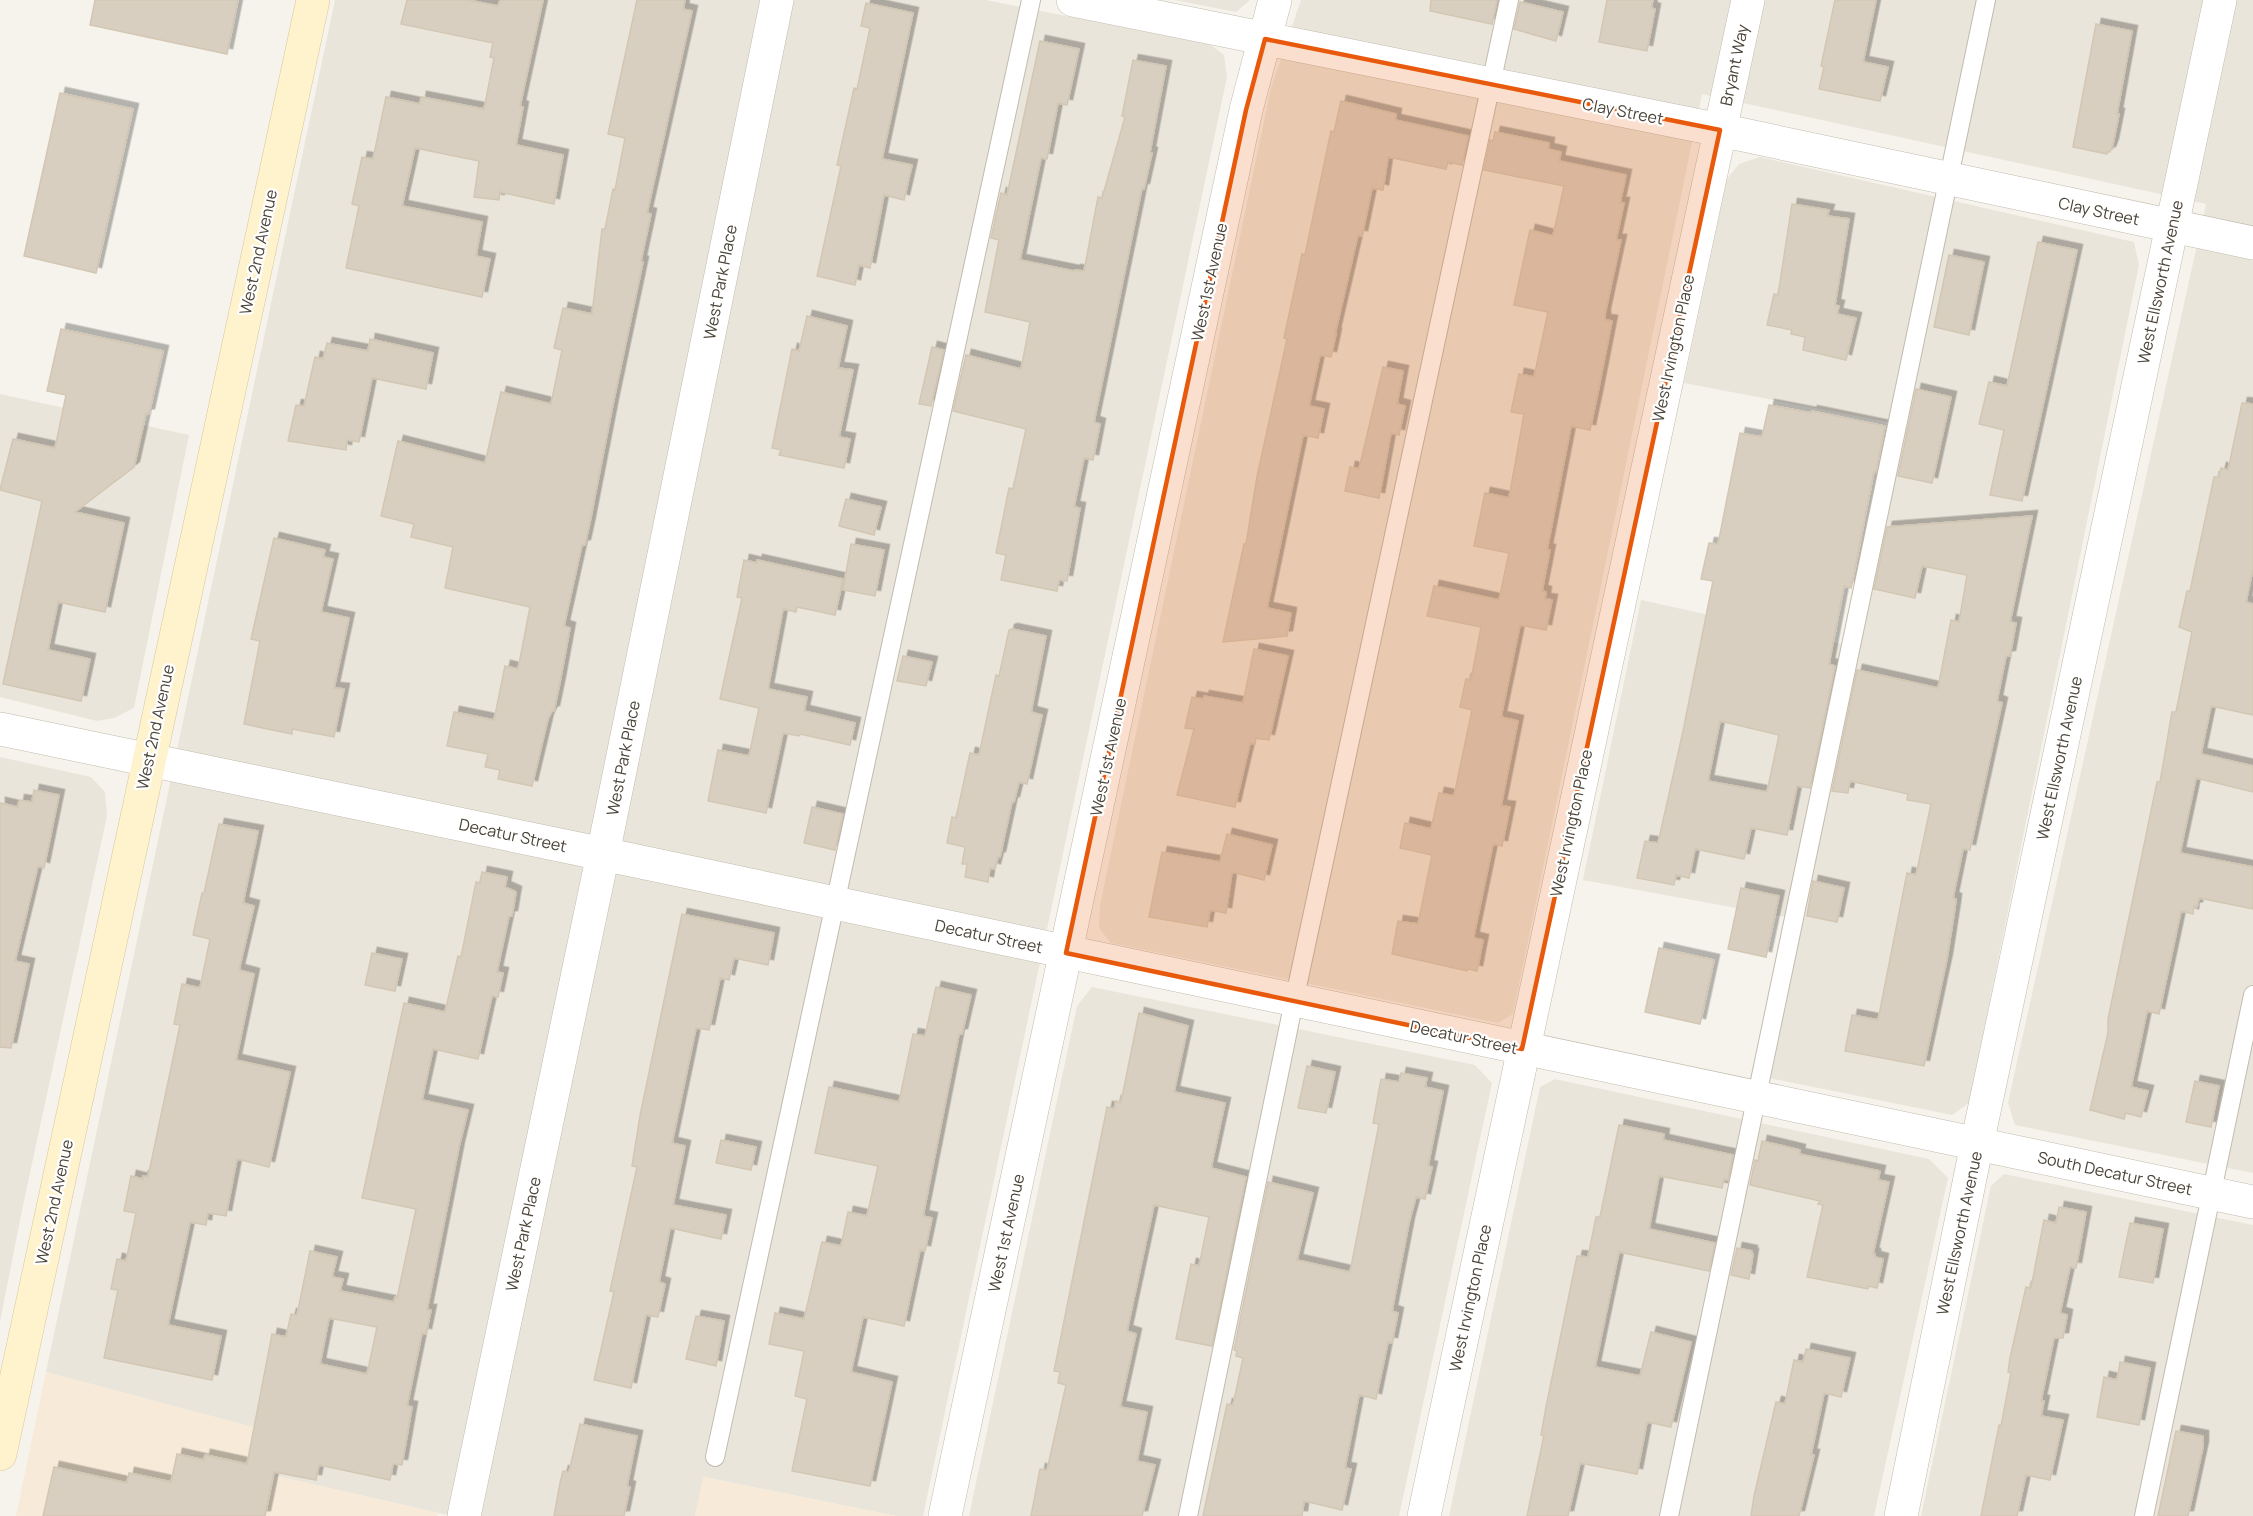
<svg xmlns="http://www.w3.org/2000/svg" width="2253" height="1516" viewBox="0 0 2253 1516" font-family="Manrope,sans-serif">
  <style>
    .residential { fill: #eae5da }
    .commercial { fill: #f7ead8 }
    .building { fill: #d8cfc1; stroke: #d3c7b4; stroke-width: 1.5; fill-rule: evenodd; filter: url(#shadow) }
    .lines { fill: none; stroke-linecap: round; stroke-linejoin: round }
    .lane-casing { stroke: #c2bbae; stroke-width: 20 }
    .street-casing { stroke: #c2bbae; stroke-width: 34 }
    .secondary-casing { stroke: #d6c79b; stroke-width: 34 }
    .lane { stroke: #fff; stroke-width: 18 }
    .street { stroke: #fff; stroke-width: 33 }
    .secondary { stroke: #fff3cd; stroke-width: 33 }
    .marked { fill: #e8590c; fill-opacity: 0.2; stroke: #e8590c; stroke-width: 4.5; stroke-linejoin: round }
    .labels { text-anchor: middle; stroke-width: 4.5; stroke-linejoin: round; paint-order: stroke }
    .street-label { font-size: 16px; fill: #4b4439; stroke: #fff }
  </style>
  <defs>
    <filter id="shadow"><feDropShadow dx="5.5" dy="-5.5" stdDeviation="0" flood-color="#0004"/></filter>
  </defs>
  <rect width="100%" height="100%" fill="#f6f3ec"/>
  <!-- residential -->
  <path class="residential" d="M335,0H986L1211,45L1224,55L1227,77L923,1516H896L704,1477L695,1516H452L259,1472L267,1431L46,1372Z
    M1174,0H1250L1236,12Z
    M1301,0H2253V1173L2015,1125L2008,1103L2206,204L1702,94L1513,1014L1498,1023L1111,943L1099,928L1100,905L1271,88Z
    M1760,157L2134,242L2139,265L1969,1103L1952,1115L1769,1078L1802,920L1583,880L1641,600L1842,644L1888,422L1684,383L1727,179L1739,164Z
    M0,394L189,435L134,708L114,718L97,721L0,697Z
    M0,757L91,777L105,792L107,816L22,1210L0,1322Z
    M1092,987L1475,1065L1492,1083L1399,1516H969L1077,1006Z
    M1555,1079L1929,1159L1948,1178L1874,1516H1449L1540,1087Z
    M2004,1174L2253,1225V1516H1921L1991,1186Z"/>
  <!-- commercial -->
  <path class="commercial" d="M46,1372L267,1431L260,1472L438,1513L437,1516H16Z
    M703,1477L896,1516H695Z"/>
  <!-- building -->
  <path class="building" d="M95,0H238L227,54L90,25Z
    M407,0H468L498,6L500,0H543L520,106L523,107L516,145L563,155L554,204L500,192L499,200L474,197L479,161L415,148L402,206L482,222L476,256L490,259L482,297L346,268L359,206L352,204L362,157L373,159L386,97L420,104L421,97L484,109L494,58L490,57L493,43L401,24Z
    M637,0H685L683,9L692,11L647,213L651,214L641,261L643,262L613,404L590,522L585,545H582L564,626L570,628L560,682L554,711H552L548,719L532,786L498,779L500,770L485,767L488,754L447,746L454,712L494,720L505,666L518,669L530,607L445,588L453,547L411,537L414,524L381,516L398,441L485,463L501,392L551,404L562,350L554,348L563,308L592,314L602,229H605L613,189L615,190L625,138L608,134Z
    M1431,0H1497L1492,24L1430,11Z
    M1607,0H1653L1651,8L1655,9L1647,51L1599,42Z
    M1835,0H1876L1863,62L1888,67L1880,101L1819,89L1824,67L1821,66Z
    M1520,2L1563,12L1556,41L1514,29Z
    M866,3L913,13L882,159L912,165L904,200L884,195L870,268L859,265L855,285L817,276L841,166L837,165L854,88L857,89L870,28L861,26Z
    M2096,24L2132,31L2117,114H2119L2113,144L2110,152H2107V154L2073,147Z
    M1040,41L1079,49L1067,105L1058,103L1047,159L1041,158L1020,260L1074,271L1075,270L1084,271L1098,197L1102,198L1125,117L1122,116L1133,60L1166,66L1150,152L1152,153L1144,189L1142,188L1094,422L1100,424L1093,460L1084,458L1074,507L1080,508L1067,581L1059,580L1057,591L1001,580L1006,555L996,553L1009,488L1013,489L1026,429L953,411L966,355L1021,369L1030,322L985,312L999,240L991,238L1001,193L1007,195Z
    M60,93L133,109L96,273L24,256Z
    M1341,101L1396,114L1395,120L1468,136L1462,165L1448,162L1446,169L1388,157L1383,190L1372,188L1362,236L1358,235L1335,334H1336L1331,357L1320,355L1309,406L1324,409L1318,438L1303,435L1302,440L1267,608L1291,613L1287,636L1223,642L1244,544H1246L1257,477L1287,339L1284,338L1302,254L1305,255L1331,131L1334,132Z
    M1495,132L1549,143L1548,149L1561,152L1559,161L1626,175L1620,203H1624L1616,240H1621L1605,314V320L1612,321L1597,397L1590,430L1571,426L1547,550H1550L1542,591L1546,592L1545,599L1552,600L1546,630L1520,625L1501,717L1518,721L1501,806L1510,807L1502,846L1493,844L1474,935V938L1483,940L1477,971L1468,969L1467,971L1392,954L1398,921L1418,924L1432,855L1400,848L1405,823L1431,829L1439,793L1454,796L1472,710L1460,707L1466,679L1471,680L1481,627L1427,616L1434,586L1499,600L1509,553L1474,546L1485,493L1509,498L1524,414L1511,412L1519,374L1534,377L1548,312L1514,305L1530,230L1553,236L1564,186L1484,170L1490,140L1493,141Z
    M1792,204L1829,210L1827,216L1849,219L1835,305L1839,306L1837,314L1856,318L1846,360L1803,350L1805,337L1791,334L1792,330L1767,325L1774,294L1778,295Z
    M2038,242L2077,250L2022,501L1990,495L2004,430L1979,424L1989,382L2007,386Z
    M1949,255L1984,262L1969,335L1934,327Z
    M807,316L847,326L838,368L853,370L839,437L850,439L844,468L779,455L781,450L772,448L792,349L799,351Z
    M61,329L163,351L149,414L146,413L134,467L75,512L124,523L105,612L58,602L48,650L90,659L81,701L3,684L42,501L0,490L13,439L55,448L66,395L47,391Z
    M370,339L433,353L426,389L372,378L359,442L347,440L346,450L288,441L296,405L304,406L315,357L323,359L327,343L368,351Z
    M932,347L944,350L931,406L919,404Z
    M1383,367L1403,371L1397,404L1405,406L1399,435L1391,433L1379,498L1345,491L1350,467L1359,469Z
    M1916,389L1951,397L1932,483L1898,476Z
    M2242,403L2253,404V569L2246,602L2253,604V715L2211,706L2201,754L2253,766V792L2196,778L2180,853L2253,867V909L2199,898L2197,907L2194,906L2193,914L2181,911L2159,1014L2147,1011L2131,1087L2148,1091L2141,1117L2126,1113L2124,1119L2090,1110L2108,1033V1019L2157,782H2160L2172,712H2176L2192,632L2179,627L2187,591H2190L2214,477H2219L2221,468L2228,470Z
    M1769,405L1811,413L1812,411L1885,426L1876,472L1874,471L1852,584L1851,588L1844,586L1829,664L1835,666L1810,788L1797,786L1787,835L1751,828L1744,859L1695,849L1689,878L1676,875L1674,885L1637,878L1645,841L1658,843L1683,731L1713,581L1701,579L1709,543L1718,544L1740,433L1762,437ZM1720,721L1779,735L1767,792L1708,781Z
    M846,499L881,507L874,535L839,526Z
    M2032,516L2010,622L2016,623L2010,656H2006L1997,701L2002,703L1970,850L1963,849L1953,898L1956,899L1955,908L1947,959L1924,1066L1845,1051L1852,1015L1878,1020L1907,873L1916,875L1931,804L1907,800L1908,794L1850,781L1848,793L1832,791L1857,670L1938,688L1951,620L1959,622L1967,575L1922,566L1915,598L1874,589L1887,527Z
    M274,538L325,550L323,557L333,559L321,612L349,618L334,688L344,689L334,737L292,729V734L244,724L260,641L251,639Z
    M851,544L884,550L875,596L843,590Z
    M744,560L757,563V560L843,579L835,615L797,607L796,612L783,609L768,689L807,697L804,711L855,723L850,745L800,734L799,736L783,733L766,813L708,801L718,750L749,756L759,708L720,699L742,598L737,597Z
    M1012,629L1046,636L1031,712L1042,715L1027,784L1019,782L1014,802H1012L1000,857H998L995,869L990,868L988,882L965,877L967,864H962L965,847L947,843L952,817L956,818L970,753L979,755L996,675L999,676L1009,630Z
    M1254,649L1288,656L1269,740L1256,738L1255,744L1250,743L1235,807L1177,795L1194,729L1185,728L1192,697L1203,699L1204,696L1243,703Z
    M903,656L932,662L926,686L897,681Z
    M34,790L59,795L44,868L38,866L15,961L29,964L11,1048L0,1047V803L18,807L19,800L32,802Z
    M812,807L843,814L835,850L804,843Z
    M219,824L258,831L243,903L254,906L239,970L254,974L236,1060L290,1072L269,1167L237,1159L226,1216L208,1213L206,1225L190,1222L168,1325L221,1336L212,1380L104,1358L118,1290L111,1289L117,1259L126,1261L136,1213L124,1211L131,1176L143,1179V1176L148,1177L180,1025L174,1024L182,984L200,988L210,939L193,935L202,893H204Z
    M1227,834L1272,845L1264,880L1232,872L1226,913L1210,910L1207,927L1149,917L1162,852L1220,862Z
    M482,872L507,877L505,887L516,892L512,916H509L497,972L503,973L498,997L492,996L478,1059L433,1049L422,1100L468,1110L459,1147L427,1310H431L426,1334L422,1333L407,1406L412,1407L402,1465L393,1464L390,1480L319,1465L316,1480L274,1472L265,1516H43L54,1467L127,1483L129,1473L171,1482L177,1454L204,1460L205,1455L247,1464L272,1334L286,1337L291,1314L297,1315L310,1251L337,1257L332,1277L343,1279L340,1291L394,1302L395,1297L397,1298L416,1209L362,1198L404,1003L445,1012L458,956L461,957L476,882L480,883ZM329,1318L377,1327L367,1374L320,1364Z
    M1813,881L1844,888L1837,922L1807,916Z
    M1741,888L1779,896L1766,957L1728,949Z
    M682,914L774,933L768,965L734,958L729,980L720,978L709,1030L696,1028L672,1143L685,1146L673,1205L726,1215L721,1239L670,1228L659,1282L665,1284L658,1317L646,1315L631,1388L594,1380L614,1292L610,1291L637,1167L632,1166L640,1116Z
    M1659,948L1714,960L1700,1024L1645,1012Z
    M372,953L402,959L395,991L365,985Z
    M936,987L971,995L962,1034H959L923,1216L932,1218L925,1251L920,1250L904,1326L863,1317L851,1372L892,1382L870,1486L792,1471L807,1399L795,1396L804,1351L769,1344L775,1313L804,1319L822,1242L841,1246L848,1212L867,1216L878,1166L815,1153L829,1087L899,1102L913,1034L925,1036Z
    M1139,1013L1188,1026L1174,1092L1225,1103L1211,1168L1246,1177L1212,1346L1176,1339L1191,1264L1199,1266L1209,1217L1154,1205L1127,1331L1136,1334L1120,1407L1147,1412L1137,1461L1155,1465L1142,1516H1031L1040,1469L1047,1470L1066,1385L1058,1383L1060,1372L1054,1371L1107,1107L1114,1109L1116,1101L1121,1102Z
    M1307,1066L1335,1072L1326,1113L1298,1108Z
    M1401,1073L1427,1078L1425,1087L1443,1091L1428,1166L1432,1167L1425,1199L1416,1197L1409,1223L1392,1311L1398,1313L1392,1343L1388,1342L1376,1399L1359,1395L1345,1468L1351,1469L1342,1510L1304,1501L1302,1516H1203L1227,1404L1233,1405L1243,1358L1236,1356L1237,1351L1234,1350L1268,1182L1313,1193L1297,1260L1350,1272L1379,1124L1373,1123L1381,1079L1399,1082Z
    M2195,1081L2219,1086L2211,1127L2186,1122Z
    M1619,1125L1664,1134L1663,1140L1733,1155L1728,1180L1724,1179L1722,1188L1659,1176L1649,1229L1715,1243L1709,1271L1619,1252L1595,1367L1640,1376L1651,1332L1691,1342L1671,1427L1647,1422L1637,1474L1580,1463L1568,1516H1527L1544,1435H1541L1546,1407L1577,1256L1588,1257L1596,1217H1600Z
    M721,1140L756,1147L751,1170L716,1163Z
    M1762,1141L1800,1150L1799,1154L1880,1171L1878,1180L1889,1182L1873,1254H1875V1257L1883,1259L1877,1288L1869,1286L1868,1289L1807,1277L1823,1205L1818,1204L1820,1201L1750,1185L1755,1160L1758,1161Z
    M2059,1207L2086,1212L2076,1268L2070,1267L2060,1313L2067,1315L2063,1338H2054L2041,1401H2044L2041,1416L2063,1420L2050,1480L2026,1475L2017,1516H1981L1999,1425L2001,1426L2011,1373L2008,1372L2010,1358L2026,1287L2031,1288L2044,1220L2056,1223Z
    M2130,1223L2163,1229L2153,1283L2119,1277Z
    M1737,1248L1752,1251L1751,1254H1753L1749,1279L1731,1275Z
    M696,1316L724,1321L716,1366L686,1359Z
    M1806,1349L1850,1358L1841,1397L1824,1393L1811,1455H1814L1799,1516H1751L1754,1496L1776,1402L1785,1404L1794,1360L1803,1362Z
    M2120,1362L2150,1368L2139,1425L2097,1417L2104,1377L2117,1380Z
    M580,1424L637,1436L627,1486L630,1487L624,1516H554L560,1483L563,1471L569,1472Z
    M2176,1431L2203,1436V1447L2188,1516H2158Z"/>
  <g class="lines">
    <!-- lane casing -->
    <g class="lane-casing">
      <path id="lane" d="M715,1457L1031,0
        M1188,1516L1294,1001L1509,0
        M1669,1516L1986,0
        M2144,1516L2253,995"/>
    </g>
    <!-- street casing -->
    <g class="street-casing">
      <path id="street" d="M1073,0L1720,130L2253,243
        M0,729L603,854L2253,1202
        M464,1516L603,854L777,0
        M945,1516L1246,110L1275,0
        M1424,1516L1748,0
        M1901,1516L1977,1144L2220,0"/>
    </g>
    <!-- secondary casing -->
    <g class="secondary-casing">
      <path id="secondary" d="M0,1454L313,0"/>
    </g>
    <!-- lane -->
    <use href="#lane" class="lane"/>
    <!-- street -->
    <use href="#street" class="street"/>
    <!-- secondary -->
    <use href="#secondary" class="secondary"/>
  </g>
  <!-- marked area -->
  <path class="marked" d="M1265,39L1720,130L1522,1049L1066,953L1246,110Z"/>
  <g class="labels">
    <!-- street labels -->
    <g class="street-label">
      <text transform="translate(1734 65) rotate(-78)" y="6">Bryant Way</text>
      <text transform="translate(1623 111) rotate(11)" y="6">Clay Street</text>
      <text transform="translate(2099 211) rotate(12)" y="6">Clay Street</text>
      <text transform="translate(258 252) rotate(-78)" y="6">West 2nd Avenue</text>
      <text transform="translate(720 282) rotate(-79)" y="6">West Park Place</text>
      <text transform="translate(1209 282) rotate(-78)" y="6">West 1st Avenue</text>
      <text transform="translate(2160 282) rotate(-78)" y="6">West Ellsworth Avenue</text>
      <text transform="translate(1673 348) rotate(-78)" y="6">West Irvington Place</text>
      <text transform="translate(155 727) rotate(-78)" y="6">West 2nd Avenue</text>
      <text transform="translate(1108 757) rotate(-78)" y="6">West 1st Avenue</text>
      <text transform="translate(623 758) rotate(-79)" y="6">West Park Place</text>
      <text transform="translate(2059 758) rotate(-78)" y="6">West Ellsworth Avenue</text>
      <text transform="translate(1571 823) rotate(-78)" y="6">West Irvington Place</text>
      <text transform="translate(513 835) rotate(12)" y="6">Decatur Street</text>
      <text transform="translate(989 936) rotate(12)" y="6">Decatur Street</text>
      <text transform="translate(1464 1037) rotate(12)" y="6">Decatur Street</text>
      <text transform="translate(2115 1173) rotate(12)" y="6">South Decatur Street</text>
      <text transform="translate(54 1202) rotate(-78)" y="6">West 2nd Avenue</text>
      <text transform="translate(1006 1233) rotate(-78)" y="6">West 1st Avenue</text>
      <text transform="translate(1959 1233) rotate(-78)" y="6">West Ellsworth Avenue</text>
      <text transform="translate(523 1234) rotate(-78)" y="6">West Park Place</text>
      <text transform="translate(1470 1298) rotate(-78)" y="6">West Irvington Place</text>
    </g>
  </g>
</svg>
